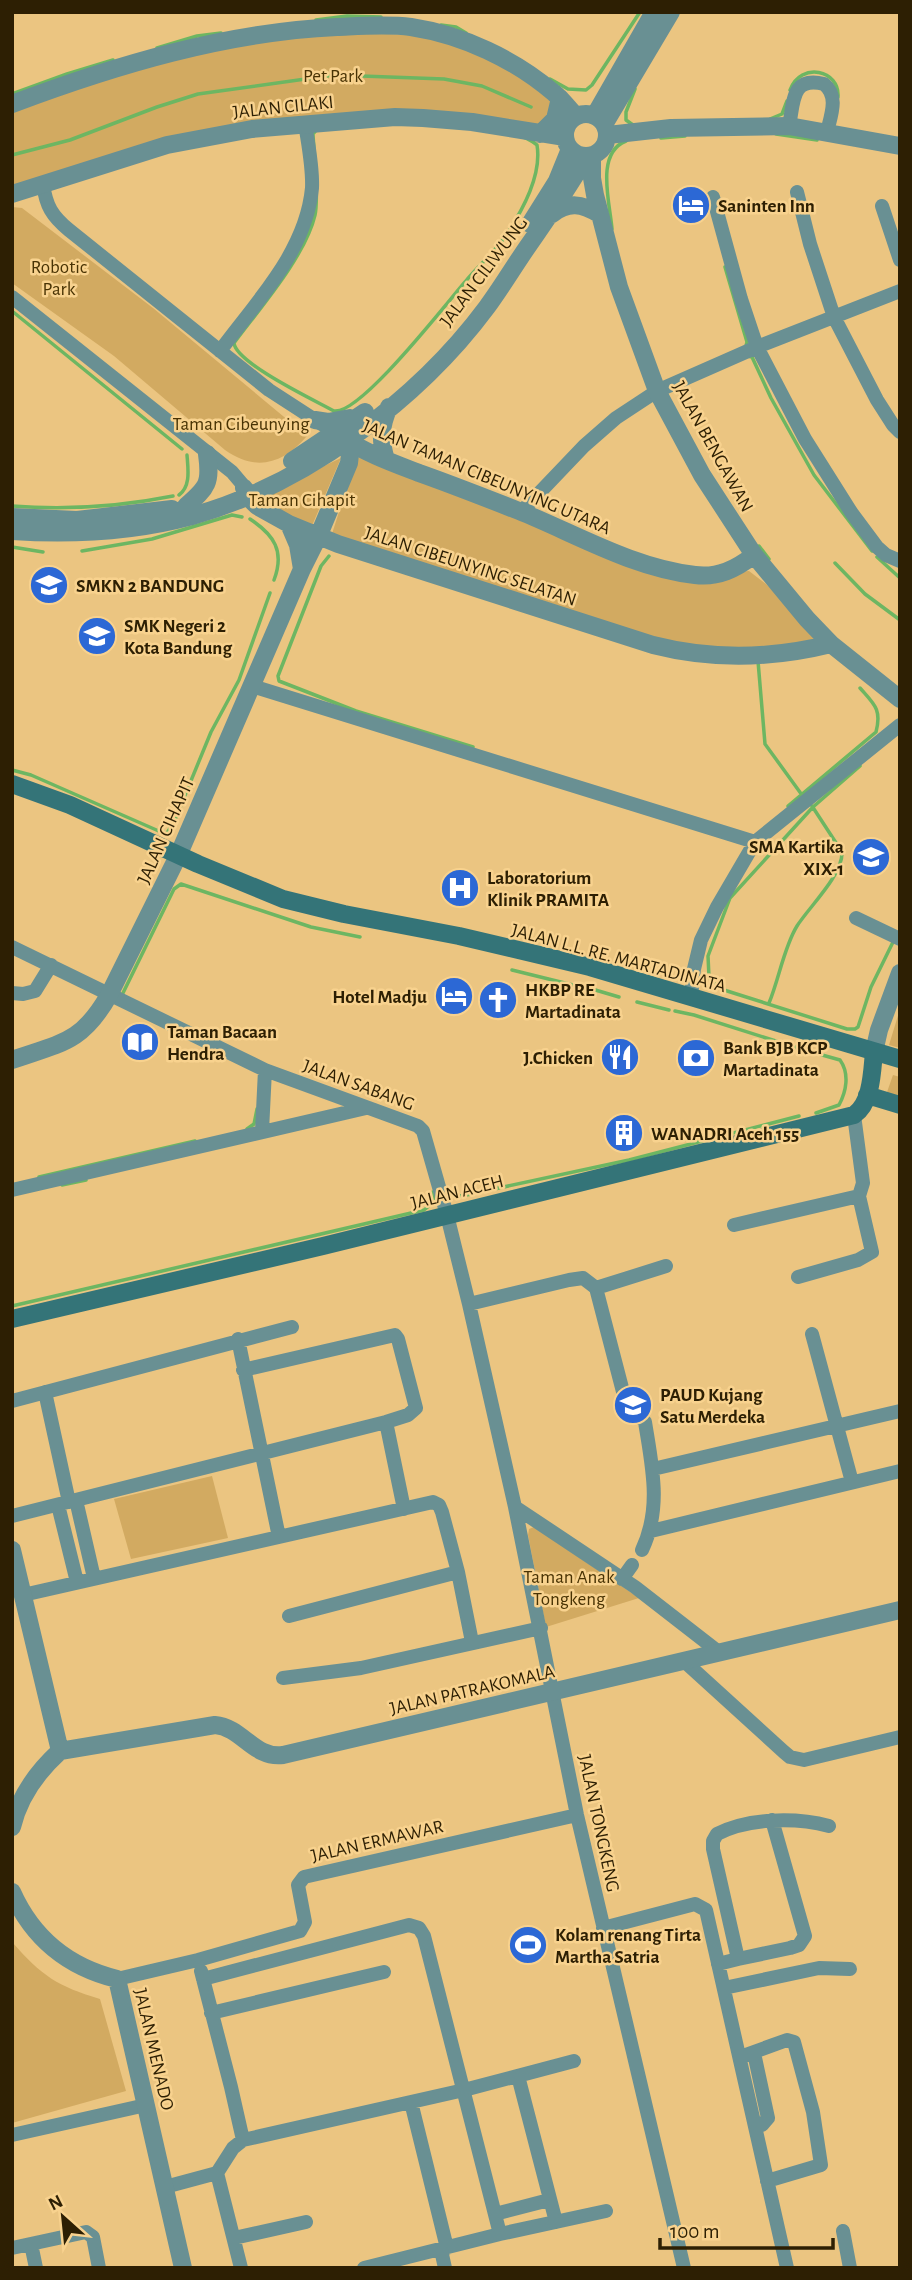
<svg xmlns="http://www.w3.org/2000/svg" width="912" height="2280" viewBox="0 0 912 2280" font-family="'Alegreya Sans',sans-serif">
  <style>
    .green { fill: #d2aa61 }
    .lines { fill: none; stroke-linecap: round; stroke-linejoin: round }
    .stream { stroke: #6db662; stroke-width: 3.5 }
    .minor { stroke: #699093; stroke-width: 14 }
    .tertiary { stroke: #699093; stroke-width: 18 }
    .secondary { stroke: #347478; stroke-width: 18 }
    .labels { text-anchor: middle; stroke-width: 5; stroke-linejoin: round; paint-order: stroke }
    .park-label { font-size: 19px; fill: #493304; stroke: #f8d28e }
    .street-label { font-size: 19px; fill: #2d1f03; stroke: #f8d28e }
    .poi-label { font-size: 19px; font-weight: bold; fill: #2d1f03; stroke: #f8d28e; text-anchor: start }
  </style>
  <rect width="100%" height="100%" fill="#ebc581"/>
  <!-- green -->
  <path class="green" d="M317,31L460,37L554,96L547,117L536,128L306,121L12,188V109L153,61Z
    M12,207L22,208L153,308L307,436C283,464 256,472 225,450L114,356L12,283Z
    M360,454L686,576L749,571L766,584L816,633V639L753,653L685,648L331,537L352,471Z
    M341,458L311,528L266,503V497L277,488Z
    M900,1009V1048L889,1045Z
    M893,1075L900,1077V1099L886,1095Z
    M212,1476L228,1538L131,1559L114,1499Z
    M534,1527L639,1598L546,1627L528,1535L529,1529Z
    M12,1942C42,1976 57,1986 100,1999L126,2091L12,2123Z"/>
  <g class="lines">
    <!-- stream -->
    <path class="stream" d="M316,20L347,16L381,17
      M441,25L456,27L466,33
      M157,48L197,36L221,33
      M550,79L568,89L586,90L592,85L640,12
      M790,90C801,61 840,70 838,97
      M12,94L67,74L113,60
      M770,119L782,114L787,101
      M410,121C442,124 515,125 537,145C542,175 523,209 507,234C496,251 478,266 465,282C445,305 360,415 334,411C314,400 236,363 234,343C259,309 305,257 315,215C319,198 314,154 313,134C318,126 325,125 333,123Z
      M633,125L626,120V112L635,89
      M776,134L817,140
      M661,138L685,136
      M12,155L70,140L157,107L198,94L334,75L444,79L482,86L531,107
      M612,229C610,203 595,153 626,141
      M725,267L747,342L746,346
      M12,311L182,449
      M747,356L752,357L771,398L814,475L872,551
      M179,495C191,486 188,469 187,455
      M12,506C67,510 119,507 173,496
      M250,519C274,535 285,551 274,580
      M759,546L769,559
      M12,547L43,552
      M82,551L152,539L232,515L242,517
      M329,556L321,566L278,676L279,681L356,711L473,747
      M877,557L900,578
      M835,563L865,594L900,620
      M758,661L765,744L802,795
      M860,766L813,807L730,898L708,956L709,977L713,983L724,990L847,1029H855L858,1027L871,987L894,940
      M12,770L31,775L161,832L167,833L174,822L211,732L239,680L270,593
      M788,806L876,732C882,709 874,704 860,688
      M512,970L581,987
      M592,989L619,997
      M122,995L174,889L181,884L311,927L360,937
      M637,1002L669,1010
      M769,1003C779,979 784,947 797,926C809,907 843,875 842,852L812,806
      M675,1011L694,1015L804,1050
      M815,1053L840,1060C850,1074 846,1092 839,1105L816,1113
      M247,1129L254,1124L257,1109
      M39,1177L195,1141
      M62,1185L86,1180
      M447,1190L449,1195L462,1196L629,1160L799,1116
      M12,1306L424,1210L434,1202L433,1192"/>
    <!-- minor -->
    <path class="minor" d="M789,126C794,102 791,76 824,84C839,96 831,115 827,132
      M43,184C46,206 52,216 69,230L269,390L323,425
      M797,192L810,244L834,317L877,400L893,425L900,432
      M713,197L741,299L757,347L805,439L851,512L877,547L886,555L900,561
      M882,206L900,260
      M12,297L232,472L243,485
      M220,351C256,302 306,252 312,188C313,167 308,144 305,123
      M521,512L584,446L616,418L657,391L757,347L900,291
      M252,686L755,842
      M856,918L900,939
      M12,947L265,1070L418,1126L423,1131L447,1215L469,1304L515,1507L577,1815L684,2268
      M12,993L23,994L35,991L51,965
      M691,996L694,969L701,940L717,907L755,842L900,725
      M262,1131L265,1070
      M12,1190L366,1108
      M734,1225L859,1196L863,1183L854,1115
      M798,1277L858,1260L872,1252L859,1196
      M596,1288L628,1411L632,1417H640L645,1422C652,1466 662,1508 642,1550
      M596,1288L666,1266
      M469,1304L569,1280L583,1278L596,1288
      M812,1334L852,1482
      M238,1339L279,1537
      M45,1392L69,1502
      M12,1401L292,1327
      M386,1422L404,1509
      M653,1469L900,1411
      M76,1500L94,1578
      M58,1505L77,1582
      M515,1507L635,1587L720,1653
      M12,1516L386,1422L408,1415L416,1408L398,1339L395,1335L243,1370
      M651,1531L900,1471
      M622,1579L632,1565
      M23,1595L433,1502L439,1505L442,1512L458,1572L472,1642
      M289,1616L458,1572
      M684,1661L784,1752L790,1757L804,1760L900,1737
      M283,1678L361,1668L541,1628
      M603,1928L695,1904L706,1910L787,2268
      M738,1959L790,1948L799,1945L805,1936L772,1820
      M718,1964L738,1959L713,1849V1841L717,1834C748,1818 795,1817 829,1826
      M201,1971L231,2087L243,2140
      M117,1979L198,1960L300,1931L305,1922L298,1885L304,1877L577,1815
      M203,1979L409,1925L419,1928L424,1936L500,2234L364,2268
      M724,1988L819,1968L850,1969
      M211,2013L384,1972
      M754,2053L768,2118L762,2125L755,2126
      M740,2057L787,2040L794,2042L813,2112L821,2165L767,2181
      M518,2076L556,2222
      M411,2102L447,2248
      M12,2135L146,2105
      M217,2173L241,2268
      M165,2187L217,2173L233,2148L243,2140L464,2090L574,2061
      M495,2214L549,2200
      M843,2231L850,2268
      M500,2234L606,2211
      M234,2238L306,2222
      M31,2244L36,2268
      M12,2248L86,2232L93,2237L99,2268
      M441,2250L445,2268"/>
    <!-- tertiary -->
    <path class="tertiary" d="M12,104C116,65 226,32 337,27C361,26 387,24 411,27C463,35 514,59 554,93C562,99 569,109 576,116
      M565 135a21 21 0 1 1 42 0a21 21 0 1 1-42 0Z
      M595,115L654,12
      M605,123L671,12
      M540,134L555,119L560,98
      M608,135L671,128L789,126L900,146
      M592,156V178L595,195L619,287L657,391L702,475L754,555L807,619L831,644L900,699
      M12,194L167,145L252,129L395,117L423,118L472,122L565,137
      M552,214C569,201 582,204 599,214
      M530,224L557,181L570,149
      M315,420L328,422L350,418
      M342,437C365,453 393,463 419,473C453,485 486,498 519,511C576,534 633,568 695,575C718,578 736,569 754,555
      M386,460C380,440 380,427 389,407
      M292,461L365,412
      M244,488L251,500L257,506L289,524L338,544L653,645C712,660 771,659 831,644
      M186,506C208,487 211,483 207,454
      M12,517L77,520L172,509
      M289,524L298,545L302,569
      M12,531C73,535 133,532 192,516C304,485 418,400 487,307C501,288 513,268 526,249C547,219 568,188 587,156
      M874,1052L879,1030L900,973
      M12,1060C61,1043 82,1043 109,995L178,856L302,569L318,537L349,463L350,454L347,440
      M12,1550L60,1751
      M60,1751L215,1725C242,1727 254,1759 283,1755L900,1610
      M12,1827C19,1797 37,1772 60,1751
      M12,1892C33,1939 68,1967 117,1979L183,2268"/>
    <!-- secondary -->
    <path class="secondary" d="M12,784L70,805L198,864L283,899L344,914L459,936L590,967L900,1059
      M867,1095L900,1105
      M12,1319L323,1246L854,1115C872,1103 872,1071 874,1052"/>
  </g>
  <!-- icons -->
  <defs>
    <g id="hotel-disc" transform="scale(2.0125)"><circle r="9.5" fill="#2c68d5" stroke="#f8d28e"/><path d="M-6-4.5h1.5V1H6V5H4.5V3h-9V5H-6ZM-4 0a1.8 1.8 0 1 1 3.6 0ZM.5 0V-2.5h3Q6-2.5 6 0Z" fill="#fff"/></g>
    <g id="school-disc" transform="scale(2.0125)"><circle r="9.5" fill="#2c68d5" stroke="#f8d28e"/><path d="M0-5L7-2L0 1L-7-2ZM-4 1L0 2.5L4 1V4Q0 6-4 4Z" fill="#fff"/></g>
    <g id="hospital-disc" transform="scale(2.0125)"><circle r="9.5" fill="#2c68d5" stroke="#f8d28e"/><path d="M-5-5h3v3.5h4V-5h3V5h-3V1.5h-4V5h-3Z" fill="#fff"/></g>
    <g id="church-disc" transform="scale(2.0125)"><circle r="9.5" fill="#2c68d5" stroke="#f8d28e"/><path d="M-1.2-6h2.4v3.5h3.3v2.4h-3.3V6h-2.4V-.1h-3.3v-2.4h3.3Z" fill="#fff"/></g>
    <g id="library-disc" transform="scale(2.0125)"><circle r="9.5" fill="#2c68d5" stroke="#f8d28e"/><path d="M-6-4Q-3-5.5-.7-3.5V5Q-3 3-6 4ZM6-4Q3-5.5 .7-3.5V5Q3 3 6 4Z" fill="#fff"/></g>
    <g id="restaurant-disc" transform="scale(2.0125)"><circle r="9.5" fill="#2c68d5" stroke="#f8d28e"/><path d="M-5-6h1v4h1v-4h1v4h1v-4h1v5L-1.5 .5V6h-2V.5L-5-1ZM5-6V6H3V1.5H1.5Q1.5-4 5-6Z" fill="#fff"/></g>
    <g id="bank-disc" transform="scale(2.0125)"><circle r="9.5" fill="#2c68d5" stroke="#f8d28e"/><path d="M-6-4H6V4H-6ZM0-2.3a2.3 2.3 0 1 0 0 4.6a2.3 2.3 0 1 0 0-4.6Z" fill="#fff"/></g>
    <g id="building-disc" transform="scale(2.0125)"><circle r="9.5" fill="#2c68d5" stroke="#f8d28e"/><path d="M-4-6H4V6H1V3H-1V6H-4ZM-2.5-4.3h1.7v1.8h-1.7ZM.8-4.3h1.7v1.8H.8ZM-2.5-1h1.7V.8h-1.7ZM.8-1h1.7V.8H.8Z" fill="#fff"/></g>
    <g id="stadium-disc" transform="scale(2.0125)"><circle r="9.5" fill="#2c68d5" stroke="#f8d28e"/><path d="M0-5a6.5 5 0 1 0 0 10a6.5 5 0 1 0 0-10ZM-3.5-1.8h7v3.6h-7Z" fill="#fff"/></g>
  </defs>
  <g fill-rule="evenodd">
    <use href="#hotel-disc" x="691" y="205"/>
    <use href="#school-disc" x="49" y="585"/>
    <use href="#school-disc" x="97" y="636"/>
    <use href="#school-disc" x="871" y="857"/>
    <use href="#hospital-disc" x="460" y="888"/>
    <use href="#hotel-disc" x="454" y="996"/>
    <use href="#church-disc" x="498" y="1000"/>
    <use href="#library-disc" x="140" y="1042"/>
    <use href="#restaurant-disc" x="620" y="1057"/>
    <use href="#bank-disc" x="696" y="1058"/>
    <use href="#building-disc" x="624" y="1133"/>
    <use href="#school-disc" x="633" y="1405"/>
    <use href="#stadium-disc" x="528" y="1945"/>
  </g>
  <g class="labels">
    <!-- park labels -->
    <g class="park-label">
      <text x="333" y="82">Pet Park</text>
      <text x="59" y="273">Robotic<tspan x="59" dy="22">Park</tspan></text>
      <text x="241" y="430">Taman Cibeunying</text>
      <text x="302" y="506">Taman Cihapit</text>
      <text x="569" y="1583">Taman Anak<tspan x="569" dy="22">Tongkeng</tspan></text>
    </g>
    <!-- street labels -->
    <g class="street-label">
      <text transform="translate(283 106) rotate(-6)" y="7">JALAN CILAKI</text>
      <text transform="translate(483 271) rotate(-53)" y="7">JALAN CILIWUNG</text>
      <text transform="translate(714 446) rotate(61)" y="7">JALAN BENGAWAN</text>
      <text transform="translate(487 476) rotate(23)" y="7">JALAN TAMAN CIBEUNYING UTARA</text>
      <text transform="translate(471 565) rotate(18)" y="7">JALAN CIBEUNYING SELATAN</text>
      <text transform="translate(165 830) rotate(-66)" y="7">JALAN CIHAPIT</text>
      <text transform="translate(619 957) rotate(15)" y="7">JALAN L.L. RE. MARTADINATA</text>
      <text transform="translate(359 1084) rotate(20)" y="7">JALAN SABANG</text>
      <text transform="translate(457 1191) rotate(-14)" y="7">JALAN ACEH</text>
      <text transform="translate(472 1689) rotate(-13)" y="7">JALAN PATRAKOMALA</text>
      <text transform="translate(600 1823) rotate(78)" y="7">JALAN TONGKENG</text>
      <text transform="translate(377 1840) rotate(-13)" y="7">JALAN ERMAWAR</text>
      <text transform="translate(155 2049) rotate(77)" y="7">JALAN MENADO</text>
    </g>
    <!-- poi labels -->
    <g class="poi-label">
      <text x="718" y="212">Saninten Inn</text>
      <text x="76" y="592">SMKN 2 BANDUNG</text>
      <text x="124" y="632">SMK Negeri 2<tspan x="124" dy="22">Kota Bandung</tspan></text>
      <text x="844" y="853" text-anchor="end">SMA Kartika<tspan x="844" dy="22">XIX-1</tspan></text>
      <text x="487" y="884">Laboratorium<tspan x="487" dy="22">Klinik PRAMITA</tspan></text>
      <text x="525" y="996">HKBP RE<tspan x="525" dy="22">Martadinata</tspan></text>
      <text x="427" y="1003" text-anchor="end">Hotel Madju</text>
      <text x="167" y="1038">Taman Bacaan<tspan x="167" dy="22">Hendra</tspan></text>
      <text x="723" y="1054">Bank BJB KCP<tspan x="723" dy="22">Martadinata</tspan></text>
      <text x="593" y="1064" text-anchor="end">J.Chicken</text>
      <text x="651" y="1140">WANADRI Aceh 155</text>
      <text x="660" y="1401">PAUD Kujang<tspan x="660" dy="22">Satu Merdeka</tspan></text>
      <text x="555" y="1941">Kolam renang Tirta<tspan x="555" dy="22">Martha Satria</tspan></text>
    </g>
  </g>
  <!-- border -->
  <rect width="912" height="2280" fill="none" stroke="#2d1f03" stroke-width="28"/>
  <!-- north arrow -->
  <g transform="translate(63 2217) rotate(333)" stroke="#f8d28e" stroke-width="5" paint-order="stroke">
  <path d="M0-5L12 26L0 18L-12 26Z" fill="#2d1f03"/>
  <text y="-10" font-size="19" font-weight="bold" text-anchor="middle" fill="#2d1f03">N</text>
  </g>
  <!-- scale -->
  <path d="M660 2238v10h173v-10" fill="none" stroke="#2d1f03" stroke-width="3.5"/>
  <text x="670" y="2238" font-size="21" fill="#2d1f03" stroke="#f8d28e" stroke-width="5" paint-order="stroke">100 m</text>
</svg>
